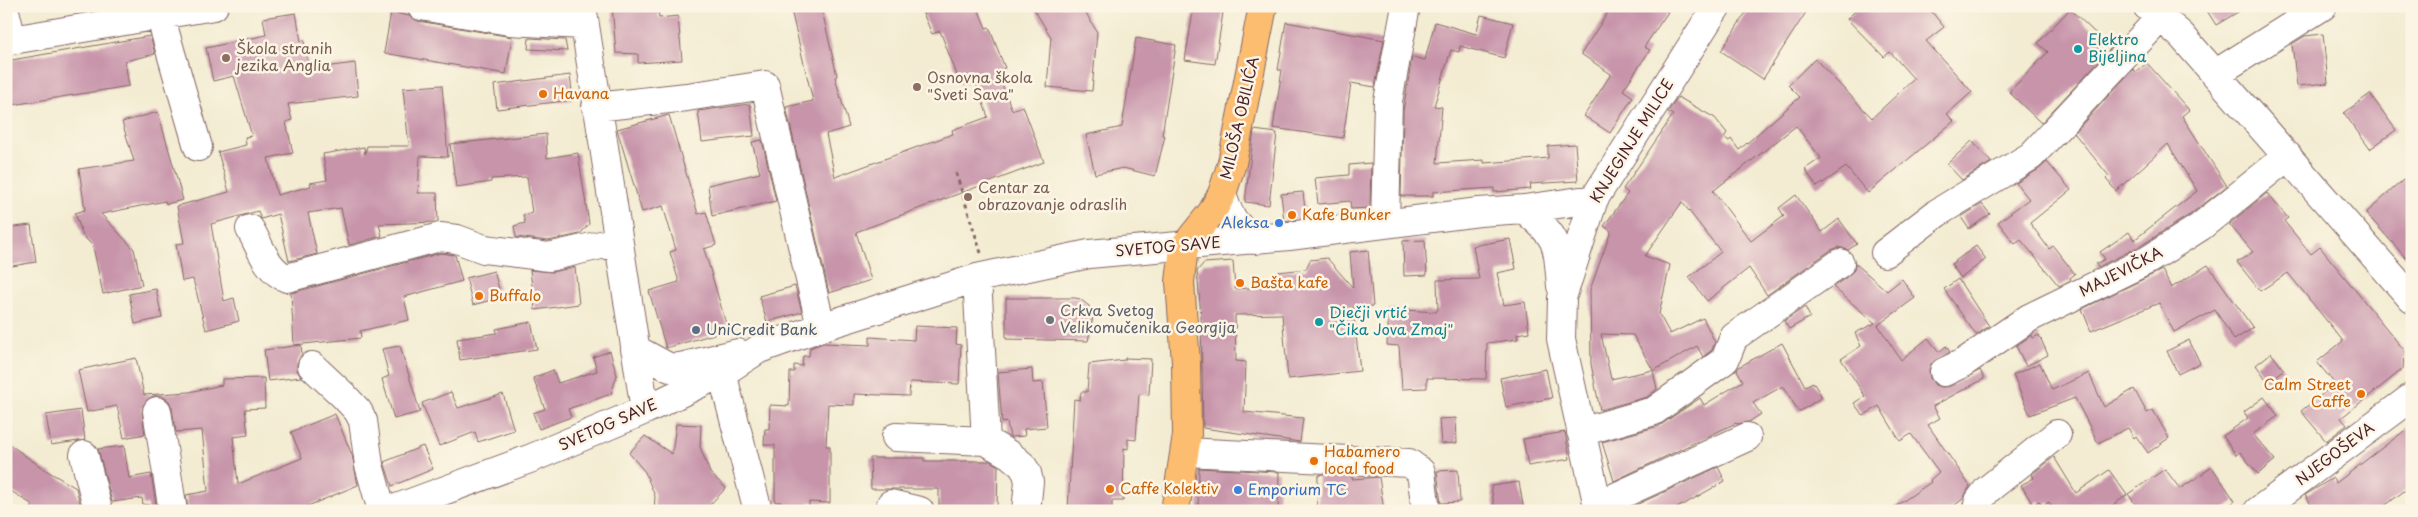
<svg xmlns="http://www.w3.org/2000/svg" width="2418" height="517" viewBox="0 0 2418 517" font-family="'Playpen Sans',sans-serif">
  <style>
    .building { fill: #c794aa; fill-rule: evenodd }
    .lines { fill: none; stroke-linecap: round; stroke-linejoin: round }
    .minor-casing { stroke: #856765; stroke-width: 30 }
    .major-casing { stroke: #856765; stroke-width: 30 }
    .path { stroke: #856765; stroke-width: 3; stroke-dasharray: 4 4; stroke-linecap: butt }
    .minor { stroke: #fff; stroke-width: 28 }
    .major { stroke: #fcbd6f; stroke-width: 28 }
    .culture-dot { fill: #0f9aa8; stroke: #fcf5e5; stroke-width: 2 }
    .education-dot { fill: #8d6e63; stroke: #fcf5e5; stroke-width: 2 }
    .food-dot { fill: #e8710a; stroke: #fcf5e5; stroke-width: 2 }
    .shop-dot { fill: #3f7fe0; stroke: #fcf5e5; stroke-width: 2 }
    .worship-dot { fill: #6b7280; stroke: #fcf5e5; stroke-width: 2 }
    .service-dot { fill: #5c6f8a; stroke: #fcf5e5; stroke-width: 2 }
    .labels { text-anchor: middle; stroke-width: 5; stroke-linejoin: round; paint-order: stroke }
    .culture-label { font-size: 15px; fill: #0d838f; stroke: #fcf5e5; text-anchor: start }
    .education-label { font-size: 15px; fill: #785e54; stroke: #fcf5e5; text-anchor: start }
    .food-label { font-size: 15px; fill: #c56008; stroke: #fcf5e5; text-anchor: start }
    .street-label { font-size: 15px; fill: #4a1f2b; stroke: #fcf5e5 }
    .shop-label { font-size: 15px; fill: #366cbe; stroke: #fcf5e5; text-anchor: end }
    .worship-label { font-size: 15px; fill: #5b616d; stroke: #fcf5e5; text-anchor: start }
    .service-label { font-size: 15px; fill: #4e5e75; stroke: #fcf5e5; text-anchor: start }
  </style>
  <rect width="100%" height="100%" fill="#fcf5e5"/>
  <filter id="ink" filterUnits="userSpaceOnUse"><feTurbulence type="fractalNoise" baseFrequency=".02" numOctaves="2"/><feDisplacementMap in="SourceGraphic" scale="10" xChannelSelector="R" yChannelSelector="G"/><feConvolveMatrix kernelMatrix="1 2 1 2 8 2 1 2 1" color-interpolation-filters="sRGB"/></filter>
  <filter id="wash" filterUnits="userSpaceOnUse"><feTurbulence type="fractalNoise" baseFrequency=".0096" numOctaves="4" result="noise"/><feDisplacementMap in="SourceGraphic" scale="20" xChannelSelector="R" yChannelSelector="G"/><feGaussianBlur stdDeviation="1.12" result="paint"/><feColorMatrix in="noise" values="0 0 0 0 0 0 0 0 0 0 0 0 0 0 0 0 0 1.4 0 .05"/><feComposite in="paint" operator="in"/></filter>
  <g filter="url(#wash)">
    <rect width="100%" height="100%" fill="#f3ecd2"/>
    <g id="blocks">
      <!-- building -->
      <path class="building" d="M612,6H658L659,18L678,16L682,60L638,63V54L616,53Z
        M790,6H821L837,76L835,77L849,127L826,134L835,177L953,134L952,130L988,117L975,80L961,85L940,31L932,34L920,6H977L986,28L989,27L1005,68L997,71L1012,110L1023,106L1044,162L856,232L871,280L829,293L786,107L813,101Z
        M1032,6H1082L1097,32L1092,91L1047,87L1051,37Z
        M1194,6H1224L1215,64L1185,60Z
        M1612,6H1659L1668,12L1644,47L1650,50L1623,90L1633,97L1610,133L1584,116L1611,74L1581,54Z
        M1750,6H1810L1763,79L1721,51Z
        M1860,6H1927L1944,27L1926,41L1972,92L1947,114L1954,121L1868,193L1846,167L1817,187L1805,169L1821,158L1796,126L1713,191L1751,241L1784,216L1779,208L1796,195L1822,232L1839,219L1857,244L1848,250L1839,247L1831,250L1767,295L1749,268L1707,301L1689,277L1721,252L1682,202L1645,256L1670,265L1659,314L1670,334L1703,318L1715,342L1712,350L1703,357L1697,346L1653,371L1657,389L1647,397L1600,410L1591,364L1590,290L1611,231L1604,226L1628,193L1623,189L1673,115L1668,112L1678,97L1715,118L1727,133L1724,137L1729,141L1731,139L1739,150L1800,97L1788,85L1815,59L1872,118L1914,79L1890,52L1884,57L1847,19ZM1601,334L1633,335L1653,370L1611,379Z
        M2204,6H2248L2216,25Z
        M2070,9L2111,48L2041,123L2009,92L2048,52L2038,43Z
        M391,12L409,16L418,21L512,37L506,74L384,53Z
        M296,13L301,41L304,40L309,69L355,63L358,96L288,104L292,120L286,122L293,153L268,158L277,195L311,186L310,183L327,180L323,154L364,147L365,154L367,146H409L403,88L442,85L448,157L420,156L418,193H437L438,222L379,224L382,236L349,245L341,208L308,213L317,254L289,261L278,214L261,219L258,211L211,224L224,301L234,298L239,321L206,330L193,279L182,281L176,244L184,243L177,206L229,192L218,152L246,145L245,137L252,136L234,76L213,81L206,48L266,35L263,18Z
        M1481,15L1513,23L1504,58L1460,46L1459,52L1451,50L1434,106L1442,107L1437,163L1484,160V163L1538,159L1548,158V146L1575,144L1578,181L1530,184L1531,189L1494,192V188L1433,192V196H1401L1403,111L1412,57L1425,60L1435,22L1476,34Z
        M1286,22L1384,40L1375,87L1351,83L1343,138L1273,128L1282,70H1278Z
        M2323,34L2328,83L2297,86L2292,44L2305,36Z
        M150,36L155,54L125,61L129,86L6,106V61Z
        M529,38L565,40L567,51L528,49Z
        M1136,38L1176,45L1162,135L1165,136L1155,176L1123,168L1095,174L1086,135L1122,127Z
        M2147,63L2189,110L2182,116L2227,186L2191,214L2140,246L2098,267L2096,264L2105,259L2100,252L2129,232L2134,240L2197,191L2168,144L2116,191L2106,179L2109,176L2074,133L2133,69L2136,72Z
        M570,75L573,100L497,109L494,85Z
        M2370,94L2396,130L2370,149L2344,113Z
        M750,104L754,136L702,142L698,111Z
        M158,112L183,200L166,204L165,201L101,214L134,249L142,285L103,294L93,246L83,236L75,213L85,210L79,169L134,161L122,122Z
        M669,115L698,214L706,212L716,245L704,249L728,330L666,348L649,291L679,282L670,252L676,250L663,206L642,212L617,129Z
        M1254,130L1277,133L1269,205L1245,202Z
        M546,134L547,158L578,153L589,224L580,234L548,241L516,237L514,226L525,223L523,215L532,213L527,177L491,179V182L456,187L450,144Z
        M762,140L776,201L712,216L708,185L760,173L752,142Z
        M1972,141L1991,162L1962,180L1947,164Z
        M2047,162L2071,190L2030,223L2049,249L2053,246L2075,274L2070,278L2071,280L2059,286L2021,240L2015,244L1998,222L2029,199L2016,183L2039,169Z
        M1371,163L1370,208L1351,209L1350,201L1318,204L1315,178L1349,175V165Z
        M2412,172V265L2366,213Z
        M1303,192L1306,218L1284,221L1281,194Z
        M2267,193L2288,218L2284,221L2311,254L2320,247L2404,350L2403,369L2341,418L2347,425L2326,441L2301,411L2335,384L2317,362L2343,341L2288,273L2260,291L2237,262L2253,252L2229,224Z
        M1982,204L1990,214L1969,229L1961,217Z
        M31,225L36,262L6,267V228Z
        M1510,239L1516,269L1497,273L1504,305L1525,302L1529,332L1517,334L1518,339L1487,343L1486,379L1427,378V388L1402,389L1399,346L1387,345L1389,309L1436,312L1438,309L1437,280L1479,279L1473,246Z
        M1425,240L1427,275L1404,276L1403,241Z
        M1976,246L1986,259L1961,278L1951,264Z
        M1368,250L1373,306L1353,308L1360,371L1288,379L1282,314L1235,315L1236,361L1246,362L1244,412L1303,418L1300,442L1203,428L1201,315L1197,271L1204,263L1233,261L1235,289L1279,286L1278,272L1306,269L1310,260L1327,258L1353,288L1350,252Z
        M441,253L455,255L462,281L404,297L409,320L360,331L361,338L294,345L291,293Z
        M1855,263L1887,291L1902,279L1915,298L1878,325L1901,360L1928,338L1939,352L1946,346L1950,352L1931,364L1929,370L1930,378L1935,385L1942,387L1950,386L1980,370L1984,379L1933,406L1940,418L1928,425L1970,486L1963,499L1947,511H1889L1931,482L1930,480L1939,472L1911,434L1900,441L1879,406L1863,416L1854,403L1865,396L1841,359L1861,346L1855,333L1875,323L1833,287L1849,275L1854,270Z
        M2208,265L2253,328L2234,340L2215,310L2174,332L2159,303L2091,331L2082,309L2162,270L2171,288Z
        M575,267L579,304L535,310L530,270L552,272Z
        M494,271L499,289L493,290L495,299L473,305L466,278Z
        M1958,279L1989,326L1976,335L1944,289Z
        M795,286L802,312L767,322L759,296Z
        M156,289L162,318L135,324L129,294Z
        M1006,298H1075L1080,299L1089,306L1093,317L1088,341L1006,339Z
        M1805,307L1810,317L1789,329L1784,321Z
        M531,322L537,349L460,360L457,339L497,333L496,329Z
        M915,326L957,328L956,344L961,345L959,384L910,382L909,396L854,394V405L828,404L826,446H830V503L809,502V511H780L781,502H775V445H764L765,429H769L770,405L789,406L790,372H794V365L802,366L803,356H809L810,348L823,343L870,345V337L914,340Z
        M2032,335L2033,338L2039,335L2048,355L2026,366L2016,346Z
        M2189,340L2200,363L2178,374L2167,351Z
        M1782,343L1805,386L1813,382L1822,397L1799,412L1783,386L1753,403L1761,414L1749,422L1737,424L1736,423L1614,481L1602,442L1659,426L1700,398L1704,405L1743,381L1737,370L1739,367Z
        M301,345L302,354L297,363V370L301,377L268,381L264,350Z
        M400,346L420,412L394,419L382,379L389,376L382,349Z
        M610,351L617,375L611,394L568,409L571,417L539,429L533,413L545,409L533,378L553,370L558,383L597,371L593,357Z
        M2271,353L2284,370L2268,382L2256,365Z
        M136,358L144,395L189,392L222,385V379L264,378L265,408L245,409L248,435L233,437L238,484L302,458L291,432L335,414L352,455L358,485L296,511H188L186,495L208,491L202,430L176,432L172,408L169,401L162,396H154L148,399L143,405L142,413L145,434L124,438L117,406L87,412L78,370Z
        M1125,358L1151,359L1149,395L1139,394L1136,440L1128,439V449L1124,448L1123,501H1112V510L1068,509L1074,399L1080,400L1081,392H1087L1089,364L1125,360Z
        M2040,363L2052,390L2089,373L2104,407L2134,389L2147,413L2153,410L2169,438L2148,453L2136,436L2134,438L2128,428L2098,443L2075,398L2030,415L2013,375Z
        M1032,369L1033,383L1043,382L1047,427L1024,429L1025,436L1010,437L1007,422L1002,423L998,372Z
        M1546,369L1552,398L1506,407L1500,378Z
        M451,392L458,408L503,394L514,430L478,442L475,432L439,446L422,403Z
        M2264,397L2278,416L2253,434L2275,460L2258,474L2240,452L2236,455L2223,436L2248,418L2244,412Z
        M81,410L85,440L51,445L46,415Z
        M1456,418L1457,443L1441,444L1439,419Z
        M676,424L701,425L700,447L710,473L726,488L704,511H654L655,496L645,472L629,453L645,436L672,454Z
        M2412,425V485L2378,511H2315L2305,495L2333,478L2336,483Z
        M1565,432L1570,459L1528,466L1523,439Z
        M6,442L44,469L76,488L80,504L78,511H30L33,505L6,488Z
        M124,446L129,478L151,474L157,511H148V504L143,505L142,498L112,502L98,449Z
        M423,446L433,469L392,486L384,462Z
        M2054,457L2076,493L2109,470L2127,495L2105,511H2050L2053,509L2049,502L2042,506L2039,501L2033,505L2021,485L2034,478L2032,474Z
        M870,458H924V461H990L998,466L997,510H939V489H871Z
        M1718,467L1725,481L1672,511H1623Z
        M2212,467L2235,501L2221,511H2140L2128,494L2165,469L2180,489Z
        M1199,468L1279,472L1278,511H1198Z
        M1458,470L1460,502L1441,503L1437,471Z
        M1322,474L1352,476V479L1379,477L1384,511H1317L1318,476Z
        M1519,482L1524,511H1495L1491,486Z"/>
    </g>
  </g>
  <g filter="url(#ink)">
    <use href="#blocks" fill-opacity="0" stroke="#856765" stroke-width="1"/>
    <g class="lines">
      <!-- minor casing -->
      <g class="minor-casing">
        <path id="minor" d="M421,6L509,21L583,25
          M582,6L645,410
          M2147,6L2181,35L2412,299
          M6,15L12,40
          M160,15L198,147
          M6,41L214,6
          M2215,74L2323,6
          M596,107L687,97L765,85L821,327
          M1222,194C1229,218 1235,225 1255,240
          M1524,209C1559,239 1557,241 1561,286
          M1385,224L1388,101L1406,6
          M250,229C260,246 267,271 287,278L440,237L457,239L484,249L549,257L618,241
          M1885,253L1937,213L2031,156L2161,17
          M977,278L986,441
          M635,349L670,368L680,367L738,353
          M312,366L344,396L358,411L363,421L369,465L382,511
          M1944,372L1963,363L2029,318L2148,260L2200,227L2288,156
          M722,373L758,511
          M157,411L173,511
          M1581,432L1654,411L1725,360L1734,337L1840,263
          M896,437L986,441L1010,455L1022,465L1027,473L1029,482L1026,511
          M1185,452L1409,463L1421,472L1426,511
          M84,455L97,506L94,511
          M891,504L920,511
          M1598,505L1747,437
          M389,511L532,458L645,410L722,373L759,349L821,327L977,278L1089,254L1289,236L1479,212L1524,209L1594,199
          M1599,511L1561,339L1562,298L1594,199L1717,6
          M1976,511L1979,501L1987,490L2057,434
          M2258,511L2412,397"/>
      </g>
      <!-- major casing -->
      <g class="major-casing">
        <path id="major" d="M1175,511L1187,435L1186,363L1180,282L1184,247L1212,212L1222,194L1232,163L1263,6"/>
      </g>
      <!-- path -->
      <path class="path" d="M956,173L981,253"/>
      <!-- minor -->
      <use href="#minor" class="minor"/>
      <!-- major -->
      <use href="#major" class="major"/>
    </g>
  </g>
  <!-- markers -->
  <g class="culture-dot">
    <circle cx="2078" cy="49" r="5"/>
    <circle cx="1319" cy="322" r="5"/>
  </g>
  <g class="education-dot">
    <circle cx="226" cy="58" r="5"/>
    <circle cx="917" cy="87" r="5"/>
    <circle cx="968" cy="197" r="5"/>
  </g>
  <g class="food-dot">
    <circle cx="543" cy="94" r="5"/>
    <circle cx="1292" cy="215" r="5"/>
    <circle cx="1240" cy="283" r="5"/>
    <circle cx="479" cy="296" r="5"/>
    <circle cx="2361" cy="394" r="5"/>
    <circle cx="1314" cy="461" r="5"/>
    <circle cx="1110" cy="489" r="5"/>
  </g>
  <g class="shop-dot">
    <circle cx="1279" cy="223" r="5"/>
    <circle cx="1238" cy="490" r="5"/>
  </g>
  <circle class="worship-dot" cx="1050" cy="320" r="5"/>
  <circle class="service-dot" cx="696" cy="330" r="5"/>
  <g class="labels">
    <!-- culture labels -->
    <g class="culture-label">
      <text x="2088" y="45">Elektro<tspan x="2088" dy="17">Bijeljina</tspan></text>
      <text x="1329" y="318">Dječji vrtić<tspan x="1329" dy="17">"Čika Jova Zmaj"</tspan></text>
    </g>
    <!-- education labels -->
    <g class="education-label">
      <text x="236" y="54">Škola stranih<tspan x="236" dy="17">jezika Anglia</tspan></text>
      <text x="927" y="83">Osnovna škola<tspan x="927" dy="17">"Sveti Sava"</tspan></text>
      <text x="978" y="193">Centar za<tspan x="978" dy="17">obrazovanje odraslih</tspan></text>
    </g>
    <!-- food labels -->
    <g class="food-label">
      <text x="553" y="99">Havana</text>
      <text x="1302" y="220">Kafe Bunker</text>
      <text x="1250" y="288">Bašta kafe</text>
      <text x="489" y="301">Buffalo</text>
      <text x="2351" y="390" text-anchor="end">Calm Street<tspan x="2351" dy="17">Caffe</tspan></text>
      <text x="1324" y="457">Habamero<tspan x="1324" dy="17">local food</tspan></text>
      <text x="1120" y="494">Caffe Kolektiv</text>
    </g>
    <!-- street labels -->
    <g class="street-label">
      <text transform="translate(1240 118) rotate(-77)" y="5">MILOŠA OBILIĆA</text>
      <text transform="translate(1632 141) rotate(-58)" y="5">KNJEGINJE MILICE</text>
      <text transform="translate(1168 247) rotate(-5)" y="5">SVETOG SAVE</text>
      <text transform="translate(2121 272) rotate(-27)" y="5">MAJEVIČKA</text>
      <text transform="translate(608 425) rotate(-24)" y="5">SVETOG SAVE</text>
      <text transform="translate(2335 454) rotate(-37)" y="5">NJEGOŠEVA</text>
    </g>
    <!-- shop labels -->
    <g class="shop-label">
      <text x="1269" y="228">Aleksa</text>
      <text x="1248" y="495" text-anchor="start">Emporium TC</text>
    </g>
    <!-- worship labels -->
    <g class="worship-label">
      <text x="1060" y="316">Crkva Svetog<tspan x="1060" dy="17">Velikomučenika Georgija</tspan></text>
    </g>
    <!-- service labels -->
    <g class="service-label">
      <text x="706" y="335">UniCredit Bank</text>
    </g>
  </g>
  <!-- margin -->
  <rect width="2418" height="517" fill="none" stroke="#fcf5e5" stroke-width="25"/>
</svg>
